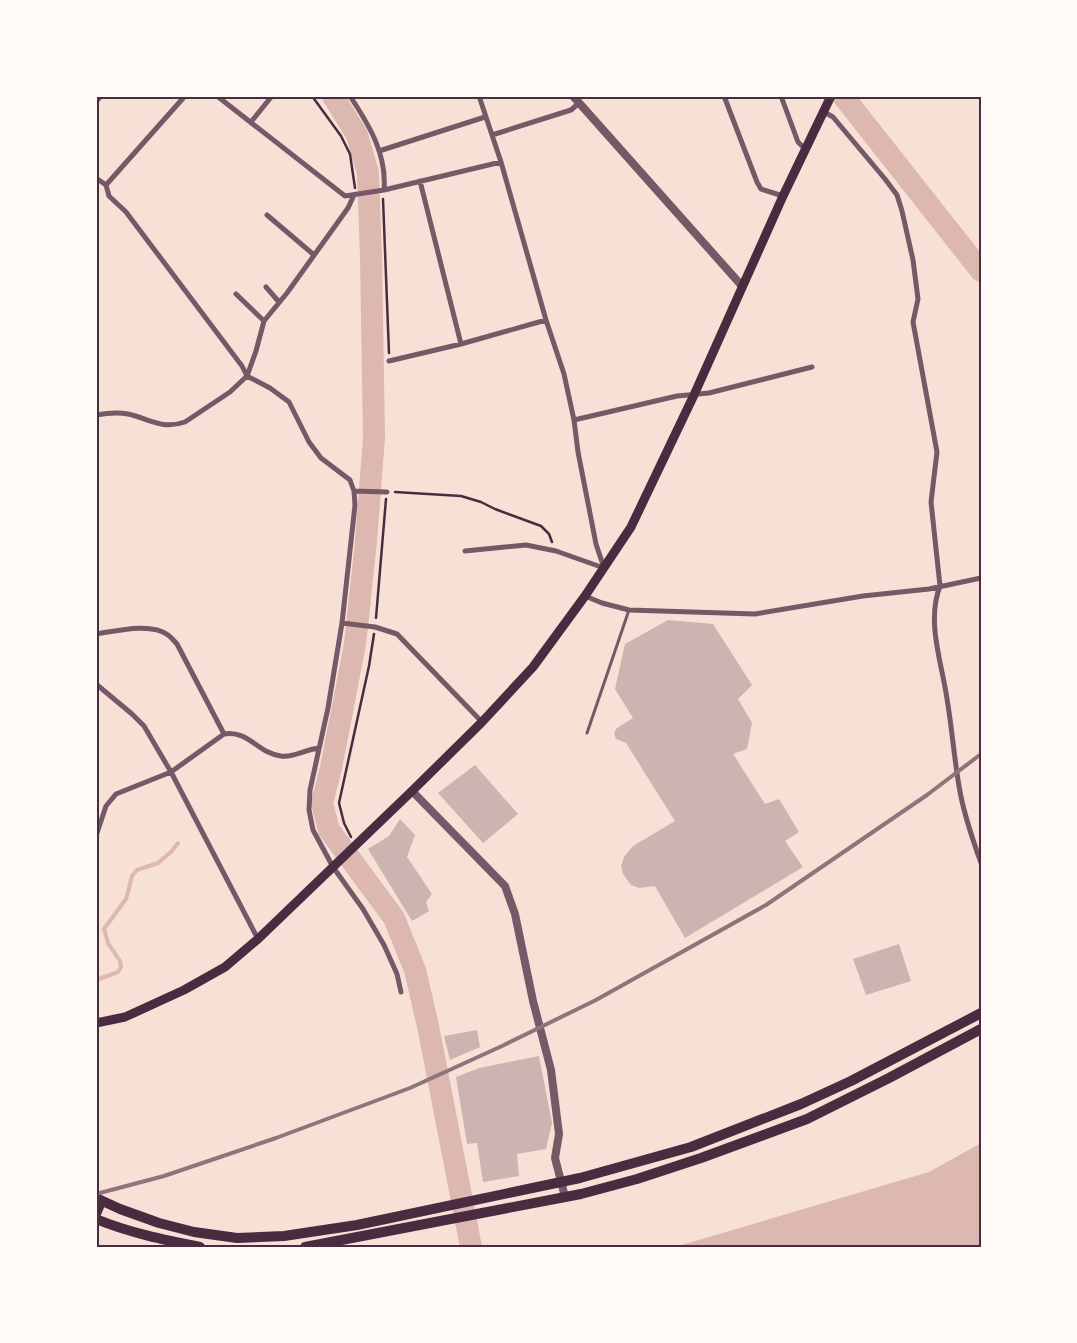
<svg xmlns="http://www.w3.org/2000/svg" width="1077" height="1343" viewBox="0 0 1077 1343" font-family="Signika,sans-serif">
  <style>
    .water { fill: #dcb8b0 }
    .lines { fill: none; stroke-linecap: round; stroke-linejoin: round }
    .stream { stroke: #dcb8b0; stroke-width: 4 }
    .river { stroke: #dcb8b0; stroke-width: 22 }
    .building { fill: #ccb4b1 }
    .path { stroke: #4a2c40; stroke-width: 2.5 }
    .service { stroke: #755966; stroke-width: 3 }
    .minor { stroke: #755966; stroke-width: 5 }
    .tertiary { stroke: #755966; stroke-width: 8 }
    .secondary { stroke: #4a2c40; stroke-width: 9 }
    .trunk { stroke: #4a2c40; stroke-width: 10 }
    .rail { stroke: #8f747c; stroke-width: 4 }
    .neatline { fill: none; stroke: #4a2c40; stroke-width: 2 }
  </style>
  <rect width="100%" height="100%" fill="#f7e1d7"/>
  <!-- water -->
  <path class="water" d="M981,1143V1247H675L929,1172Z"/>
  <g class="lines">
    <!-- stream -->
    <path class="stream" d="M96,980L118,972L121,967L120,961L108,943L104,929L126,899L132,876L137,870L158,863L171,852L178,843"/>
    <!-- river -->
    <path class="river" d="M333,96L357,135L368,173L371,256L374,438L366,541L355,644L331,768L322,803L329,830L394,918L415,970L428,1026L471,1247
      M843,96L981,271"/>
  </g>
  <!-- building -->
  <path class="building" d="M668,620L713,624L752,685L738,699L752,723L747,749L733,754L765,804L779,799L799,832L785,841L803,867L685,938L655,886L639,888L631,885L623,874L621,866L624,857L633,846L675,821L626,743L616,739L614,733L617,728L633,718L615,689L625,644Z
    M475,765L518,814L483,843L438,793Z
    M400,819L415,835L407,857L432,894L426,902L429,911L412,921L368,849L389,836Z
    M899,944L911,981L866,995L853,959Z
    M477,1030L480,1047L450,1060L444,1036Z
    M539,1056L552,1123L546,1149L517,1154L519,1176L483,1182L477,1143L467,1144L456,1077L479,1068Z"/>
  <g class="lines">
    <!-- path -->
    <path class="path" d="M312,96L341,136L350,154L355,188
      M383,199L389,353
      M395,492L461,496L481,502L495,509L541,526L549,534L552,542
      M376,618L386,499
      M351,837L344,823L339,803L369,666L374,634"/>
    <!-- service -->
    <path class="service" d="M587,733L629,610"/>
    <!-- minor -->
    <path class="minor" d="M185,96L106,185L109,196L126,212L242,366L247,376L270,388L289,402L309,442L321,458L350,480L354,491L355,505L342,623L328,708L310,790L309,810L313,830L333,867L363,909L384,945L397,974L401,992
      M217,96L345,196L384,190L501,162
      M350,96C369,125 387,154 384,190
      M479,96L501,162L546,320L564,374L574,420L578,452L596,544L604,568
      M724,96L757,182L761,189L783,196
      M781,96L798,142L805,149
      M96,102L101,96
      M824,112L833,117L885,179L897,195L902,211L913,260L918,299L913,322L937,452L931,502L940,586C926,622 942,663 947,699C952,728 954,757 959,786C963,812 972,838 981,863
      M251,122L272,96
      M492,135L571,110L579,103
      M379,151L485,117
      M96,178L106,185
      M420,181L461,344
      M267,215L314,255
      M266,287L279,302
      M236,294L264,321
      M389,361L461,344L546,320
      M96,415C107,413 118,412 128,414C150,419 162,430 185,422L230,392L247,376L256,351L264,321L287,293L348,208L354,195
      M574,420L677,396L709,393L812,367
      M354,491L387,492
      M465,551L526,545L556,551L604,568
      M585,596L602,603L629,610L755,614L863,596L929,589L981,578
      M342,623L375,627L397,634L482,722
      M96,634C116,631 151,622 168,635C171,637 174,641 177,644L224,734
      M96,684L132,714L144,726L171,772L258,939
      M96,836L106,806L116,794L171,772L224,734C249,730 257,753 281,756C294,758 306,749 319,748"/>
    <!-- tertiary -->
    <path class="tertiary" d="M573,96L742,286
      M412,791L505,886L515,914L533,1001L551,1070L559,1134L555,1158L565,1197"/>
    <!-- secondary -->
    <path class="secondary" d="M96,1023L125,1017L184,990L225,967L258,939L412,791L482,722L533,667L585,596L631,527L694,395L783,196L831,96
      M96,1215L102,1201"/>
    <!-- trunk -->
    <path class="trunk" d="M96,1198L120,1209L159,1223L194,1232L237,1238L284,1236L357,1225L580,1178L691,1147L801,1104L851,1081L981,1013
      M96,1219C130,1233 165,1240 200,1247
      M305,1247L581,1194L637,1179L701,1158L807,1119L889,1078L981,1029"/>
    <!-- rail -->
    <path class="rail" d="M96,1194L164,1176L276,1138L410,1088L502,1046L596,1000L766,905L927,795L981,754"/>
  </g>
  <!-- border -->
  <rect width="1077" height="1343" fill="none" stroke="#fffaf5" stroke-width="195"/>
  <rect x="98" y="98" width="882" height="1148" class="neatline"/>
</svg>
